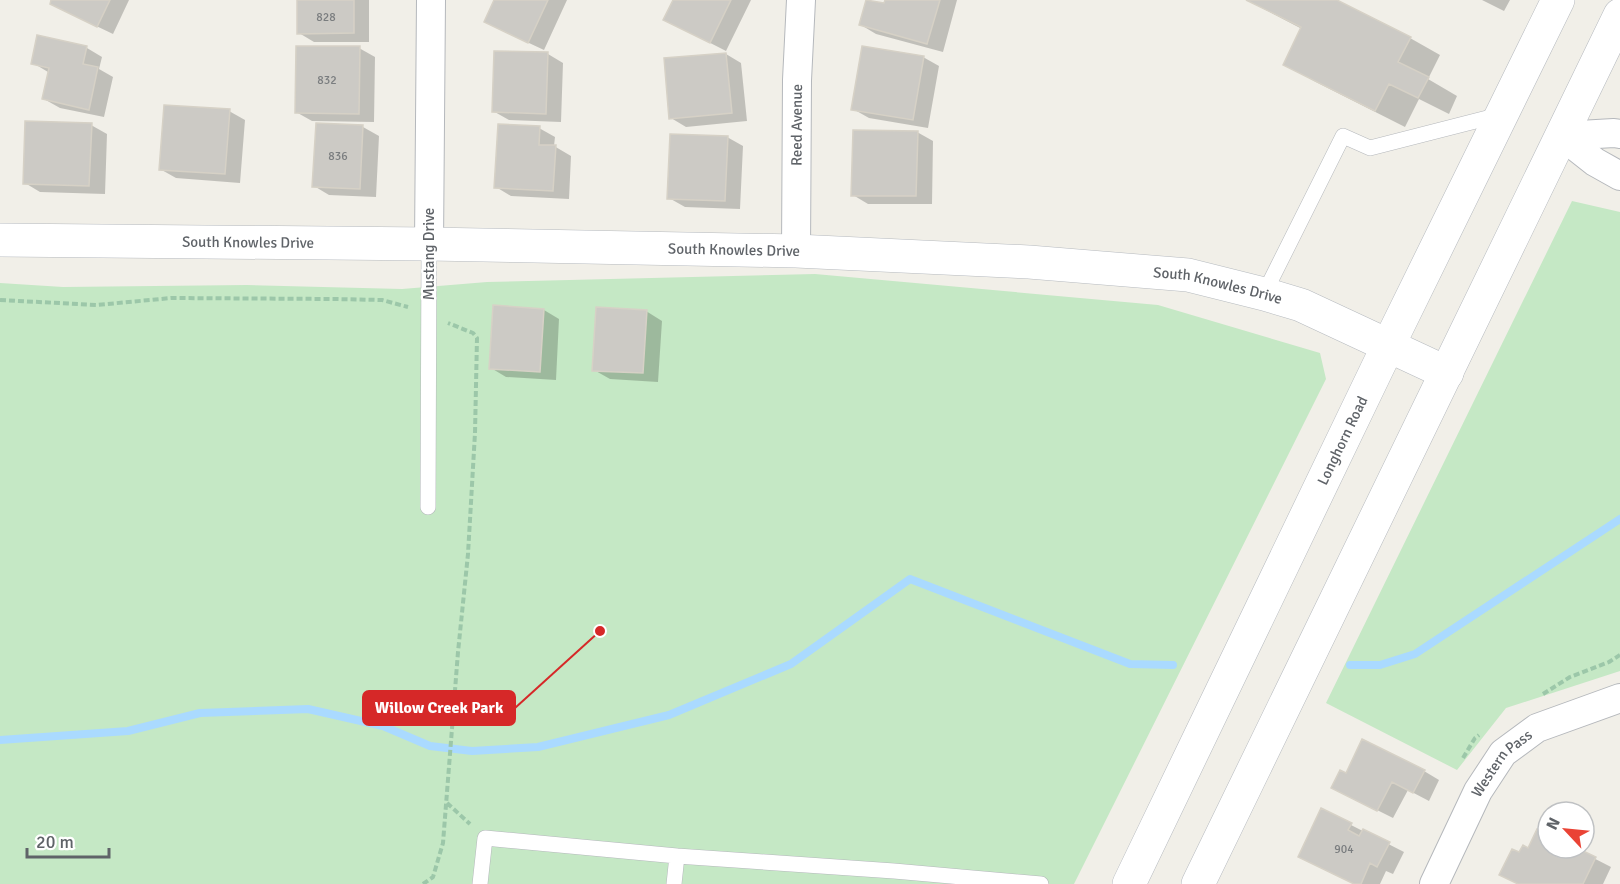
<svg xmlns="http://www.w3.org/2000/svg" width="1620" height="884" viewBox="0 0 1620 884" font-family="Signika,sans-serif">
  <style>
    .green { fill: #c5e8c5 }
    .shadow { fill: #0003 }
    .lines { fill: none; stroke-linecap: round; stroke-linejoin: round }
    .stream { stroke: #aadaff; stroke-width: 8 }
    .building { fill: #cccac5; stroke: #d6d1c6; stroke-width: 1.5 }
    .lane-casing { stroke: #b5b8bc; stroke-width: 16 }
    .street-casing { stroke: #b5b8bc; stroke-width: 30 }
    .secondary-casing { stroke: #b6babf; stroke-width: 34 }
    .path { stroke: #9cc7a9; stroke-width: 4; stroke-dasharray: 6 3; stroke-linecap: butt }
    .lane { stroke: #fff; stroke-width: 15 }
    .street { stroke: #fff; stroke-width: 28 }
    .secondary { stroke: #fff; stroke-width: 33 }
    .labels { text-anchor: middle; stroke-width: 4.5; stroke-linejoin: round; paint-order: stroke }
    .number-label { font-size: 12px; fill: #7a7d7f }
    .street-label { font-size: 15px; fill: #5f6368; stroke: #fff }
    .leader { fill: none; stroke: #d62828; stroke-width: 2 }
    .callout-dot { fill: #d62828; stroke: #fff; stroke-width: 2 }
    .callout { fill: #d62828; stroke: #d62828; stroke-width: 2 }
    .callout-label { font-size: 16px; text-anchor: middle; font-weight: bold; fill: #fff }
  </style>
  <rect width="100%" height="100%" fill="#f1efe8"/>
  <!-- green -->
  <path class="green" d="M1572,201L1620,212V671L1506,708L1457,770L1326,703Z
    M815,274L1158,305L1320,353L1326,379L1074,884H0V283L63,287L247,285L402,289L487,282Z"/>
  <!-- shadow -->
  <path class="shadow" d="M53,0H129L113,34L67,12Z
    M298,0H369V42H314L299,33Z
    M496,0H567L544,50L501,30Z
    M675,0H751L726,51L681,28Z
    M887,0H957L943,52L876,34L861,25L885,5Z
    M1247,0H1334L1410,38L1440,55L1428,79L1457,96L1449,114L1419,99L1405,127L1314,81L1285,64L1302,29Z
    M1482,0H1510L1504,11Z
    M87,48L102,57L99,69L113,77L104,117L60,108L44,99L48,72L33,63Z
    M359,48L375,57L374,122L312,121L296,112Z
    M548,54L563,63L561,122L509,120L493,111Z
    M726,54L741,63L747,121L686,127L671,118Z
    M923,57L939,66L928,128L869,118L853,109Z
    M229,111L245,120L240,183L176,178L160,169Z
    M91,125L107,134L105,194L40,192L25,183Z
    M317,125L363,127L379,136L376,197L329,195L314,186Z
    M539,128L555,137L554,146L571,156L569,199L511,196L496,187Z
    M917,132L933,141L932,204H868L853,195Z
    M727,137L743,146L740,209L685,207L669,198Z
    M544,310L559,319L556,380L506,377L491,368Z
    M646,311L662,321L658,382L610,379L594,370Z
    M1424,771L1439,780L1429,801L1408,790L1393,818L1349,796L1346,775Z
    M1351,825L1404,852L1393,874L1386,871L1380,884H1354L1315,865Z
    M1548,836V848H1574L1611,867L1603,884H1518L1520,854Z"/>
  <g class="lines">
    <!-- stream -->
    <path class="stream" d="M1350,665H1380L1415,654L1620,519
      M0,740L128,731L200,713L308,709L383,726L430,746L472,751L538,747L669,715L791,664L910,579L1130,664L1173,665"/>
  </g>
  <!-- building -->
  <path class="building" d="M51,0H110L97,27L50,4Z
    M297,0H354V33L297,34Z
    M494,0H548L528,43L484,22Z
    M673,0H731L710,43L663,20Z
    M866,0L884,3L885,0H940L927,44L859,25Z
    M1246,0H1337L1411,37L1398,62L1429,77L1418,98L1389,84L1375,111L1283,65L1301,27Z
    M37,35L87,46L83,64L98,67L89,110L42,99L49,68L31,64Z
    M296,46H360L359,114L295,113Z
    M862,46L924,56L913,120L851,110Z
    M494,51L548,52L546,114L492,112Z
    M726,53L732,113L669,119L664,58Z
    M164,105L230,109L225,174L159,170Z
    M25,121L92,123L89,186L23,184Z
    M316,123L363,125L360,189L312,187Z
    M498,124L540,126L539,145H556L553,191L494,188Z
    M853,130L918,131L916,196H851Z
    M670,134L728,136L725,201L667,199Z
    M493,305L544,309L540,372L489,369Z
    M596,307L647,310L643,373L592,371Z
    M1362,739L1425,770L1413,793L1392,782L1377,811L1331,788L1340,770L1346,773Z
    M1321,808L1352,823L1348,830L1359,836L1363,829L1390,842L1377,867L1370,863L1361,884H1354L1298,857Z
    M1537,829L1548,834V848H1577L1596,857L1583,884H1518L1499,875L1512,849L1519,852L1523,845L1528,848Z"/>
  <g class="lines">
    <!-- lane casing -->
    <g class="lane-casing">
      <path id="lane" d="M1264,294L1343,136L1370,148L1499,115
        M428,507L429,244
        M480,884L485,838L677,856L894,871L1041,884
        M674,884L677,856"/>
    </g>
    <!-- street casing -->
    <g class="street-casing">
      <g id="street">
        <path d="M1562,136L1595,162L1620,176"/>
        <path d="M1562,136L1614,133L1620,134"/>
        <path d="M429,244L431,0"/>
        <path id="s1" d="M796,251L797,80L801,0"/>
        <path id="s2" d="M1434,884L1478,791L1503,753L1537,728L1620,698"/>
      </g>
    </g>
    <!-- secondary casing -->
    <g class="secondary-casing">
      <g id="secondary">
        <path id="s3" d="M0,240L429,244L796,251L1029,262L1188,275L1264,294L1301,305L1447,373"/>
        <path id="s4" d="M1129,884L1388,346L1558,0"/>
        <path d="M1198,884L1620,15"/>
      </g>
    </g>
    <!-- path -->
    <path class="path" d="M0,300L97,305L171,298L335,299L382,300L408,307
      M1543,694L1570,677L1609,662L1620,655
      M1463,758L1475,738L1479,735
      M447,803L470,824
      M423,884L433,877L443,843L458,652L468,554L475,433L477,338L473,333L448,323"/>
    <!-- lane -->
    <use href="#lane" class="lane"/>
    <!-- street -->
    <use href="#street" class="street"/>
    <!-- secondary -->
    <use href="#secondary" class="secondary"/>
  </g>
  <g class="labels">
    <!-- number labels -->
    <g class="number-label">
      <text x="326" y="21">828</text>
      <text x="327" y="84">832</text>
      <text x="338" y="160">836</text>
      <text x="1344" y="853">904</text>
    </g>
    <!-- street labels -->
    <g class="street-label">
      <text dy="5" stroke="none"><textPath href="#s1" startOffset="126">Reed Avenue</textPath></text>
      <text dy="5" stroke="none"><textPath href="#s3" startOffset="248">South Knowles Drive</textPath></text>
      <text dy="5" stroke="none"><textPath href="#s3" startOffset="734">South Knowles Drive</textPath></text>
      <text transform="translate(429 254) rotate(-90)" y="5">Mustang Drive</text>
      <text dy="5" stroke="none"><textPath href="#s3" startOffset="1220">South Knowles Drive</textPath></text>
      <text dy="5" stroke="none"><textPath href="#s4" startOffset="492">Longhorn Road</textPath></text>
      <text dy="5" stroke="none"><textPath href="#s2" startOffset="140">Western Pass</textPath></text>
    </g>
  </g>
  <!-- callouts -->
  <path class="leader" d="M600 631L515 708"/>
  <circle class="callout-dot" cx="600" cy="631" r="6"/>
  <rect class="callout" x="363" y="691" width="152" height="34" rx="6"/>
  <g class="callout-label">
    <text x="439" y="713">Willow Creek Park</text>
  </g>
  <!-- north arrow -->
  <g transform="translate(1566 830) rotate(296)"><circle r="28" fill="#ffffff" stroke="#bfc1c3" stroke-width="1.5"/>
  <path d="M0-4.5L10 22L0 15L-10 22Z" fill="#ea4335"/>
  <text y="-9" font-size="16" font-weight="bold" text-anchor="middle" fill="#5f6368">N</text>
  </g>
  <!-- scale -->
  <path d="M27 848v9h82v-9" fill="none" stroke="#5f6368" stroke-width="3"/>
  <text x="36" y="848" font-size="18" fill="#5f6368" stroke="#ffffff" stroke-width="4.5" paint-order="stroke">20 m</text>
</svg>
